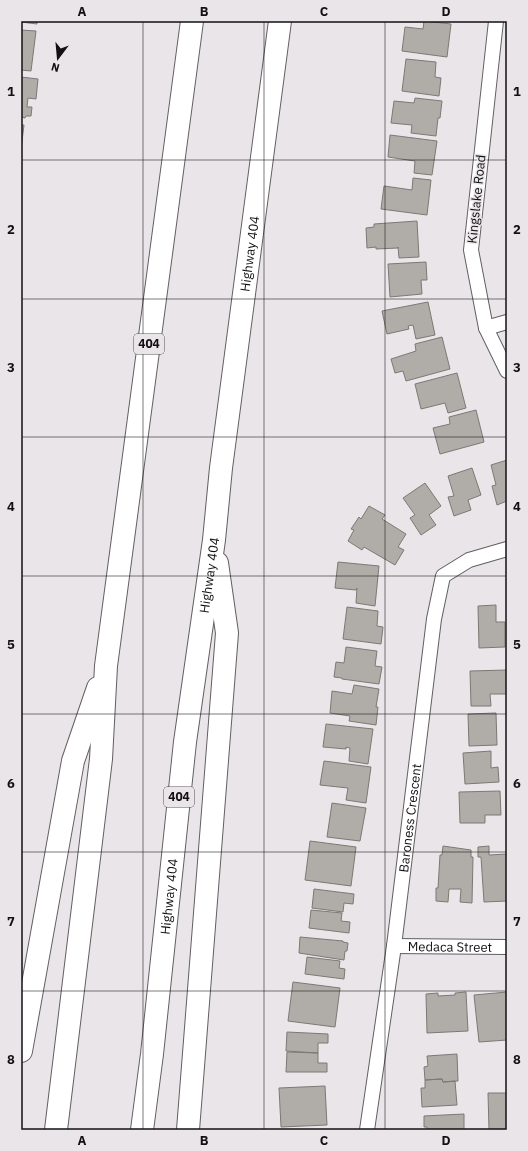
<svg xmlns="http://www.w3.org/2000/svg" width="528" height="1151" viewBox="0 0 528 1151" font-family="'IBM Plex Sans',sans-serif">
  <style>
    .building { fill: #b0ada9; stroke: #7c7975 }
    .lines { fill: none; stroke-linecap: round; stroke-linejoin: round }
    .minor-casing { stroke: #625f62; stroke-width: 16 }
    .motorway-casing { stroke: #625f62; stroke-width: 24 }
    .minor { stroke: #fff; stroke-width: 14 }
    .motorway { stroke: #fff; stroke-width: 22 }
    .grid { fill: none; stroke: #121012; stroke-width: 1; stroke-opacity: 0.55 }
    .labels { text-anchor: middle; stroke-width: 3; stroke-linejoin: round; paint-order: stroke }
    .shield { fill: #e9e5e9; stroke: #525052; stroke-width: 1 }
    .shield-label { font-size: 12px; font-weight: bold; fill: #121012 }
    .street-label { font-size: 13px; fill: #121012; stroke: #e9e5e9 }
    .neatline { fill: none; stroke: #121012; stroke-width: 1.5 }
    .grid-label { font-size: 13px; text-anchor: middle; font-weight: bold; fill: #121012 }
  </style>
  <rect width="100%" height="100%" fill="#e9e5e9"/>
  <!-- building -->
  <path class="building" d="M21,21H37V24L21,22Z
    M424,21L451,24L447,57L402,51L405,27L423,29Z
    M21,30L36,31L31,71L21,70Z
    M406,59L436,62L435,77L441,78L439,96L402,91Z
    M21,77L38,79L36,99L28,98L27,107H32L31,116H26L25,118L21,117Z
    M415,98L442,101L440,118H438L436,136L411,133L412,125L391,123L394,101L414,103Z
    M21,125H24L21,149Z
    M390,135L437,141L432,175L414,173L415,161L388,157Z
    M413,178L431,180L427,215L381,209L384,186L412,190Z
    M417,221L419,257L399,258L398,247V248L376,249V247L367,248L366,228L374,227V224Z
    M426,262L427,280H421L422,294L390,297L388,264Z
    M428,302L435,335L416,339L413,325L408,326L409,329L387,334L382,311Z
    M442,337L450,369L406,381L403,371L395,373L391,359L416,351L415,344Z
    M457,373L466,408L448,413L445,403L421,409L415,384Z
    M476,410L484,442L440,454L433,428L450,424L449,417Z
    M507,460V501L497,505L492,486L496,485L491,465Z
    M472,468L481,495L468,500L471,510L454,516L448,497L454,496L448,476Z
    M425,483L441,506L429,515L436,525L421,535L410,518L415,515L403,498Z
    M369,506L385,515L382,519L406,534L398,547L404,550L395,565L364,547L362,550L348,541L354,530L351,529L359,517L361,519Z
    M338,562L379,566L375,606L356,603L357,588L356,590L335,588Z
    M496,605V622H505V647L479,648L478,606Z
    M347,607L378,611L377,626L383,627L381,644L343,639Z
    M346,647L377,651L375,666L382,667L379,684L342,679V678L334,677L336,662L344,663Z
    M507,670V694H490L491,706H471L470,671Z
    M354,685L379,689L376,707H378L376,725L349,721L350,716L330,713L332,691L352,694Z
    M496,713L497,745L469,746L468,714Z
    M326,724L373,729L368,764L349,761L350,748L346,747V749L323,747Z
    M491,751V768L498,767L499,782L465,784L463,753Z
    M324,761L371,767L366,803L346,800L348,788L320,785Z
    M500,791L501,815H485V823H460L459,792Z
    M332,803L366,808L360,841L327,837Z
    M310,841L356,847L351,886L305,880Z
    M443,846L471,850V857H473L472,903L460,902L461,889H449L448,902L436,901V888H438L440,855H442Z
    M489,846V855L507,854V901L484,902L481,857H478V847Z
    M314,889L354,894L353,904L344,903L343,912L312,908Z
    M311,910L342,913L341,921L350,922L349,933L309,928Z
    M300,937L343,941V942L348,943L347,951H345L344,960L299,953Z
    M307,957L340,961L339,968L345,969L344,979L305,974Z
    M293,982L340,988L335,1027L288,1021Z
    M466,992L468,1031L427,1033L426,994L438,993V996L455,995V993Z
    M507,992V1040L479,1042L474,995Z
    M287,1032L328,1034V1043H318V1053L286,1051Z
    M287,1052L318,1053V1063H327V1072H286Z
    M457,1054L458,1081L443,1082L442,1079L425,1080L424,1067L428,1066L427,1056Z
    M442,1079L443,1082L455,1081L457,1105L422,1107L421,1088H425V1080Z
    M325,1086L327,1125L281,1127L279,1088Z
    M488,1093H507V1130H489Z
    M464,1114V1130H427V1127H424V1116Z"/>
  <g class="lines">
    <!-- minor casing -->
    <g class="minor-casing">
      <g id="minor">
        <path d="M496,21L471,250L486,328L507,371"/>
        <path d="M486,328L507,322"/>
        <path id="s1" d="M394,946L507,947"/>
        <path id="s2" d="M367,1130L394,946L434,619L443,576L469,560L507,549"/>
      </g>
    </g>
    <!-- motorway casing -->
    <g class="motorway-casing">
      <g id="motorway">
        <path d="M21,1051L73,761L98,688"/>
        <path d="M56,1130L101,759L106,666L192,21"/>
        <path id="s3" d="M142,1130L152,1054L185,742L214,540L221,468L280,21"/>
        <path d="M188,1130L227,633L217,563"/>
      </g>
    </g>
    <!-- minor -->
    <use href="#minor" class="minor"/>
    <!-- motorway -->
    <use href="#motorway" class="motorway"/>
  </g>
  <!-- grid -->
  <path class="grid" d="M143,21V1130M264,21V1130M385,21V1130M21,160H507M21,299H507M21,437H507M21,576H507M21,714H507M21,852H507M21,991H507"/>
  <g class="labels">
    <!-- shield labels -->
    <g class="shield">
      <rect x="134" y="334" width="30" height="20" rx="3"/>
      <rect x="164" y="787" width="30" height="20" rx="3"/>
    </g>
    <g class="shield-label">
      <text x="149" y="348">404</text>
      <text x="179" y="801">404</text>
    </g>
    <!-- street labels -->
    <g class="street-label">
      <text transform="translate(476 199) rotate(-84)" y="5">Kingslake Road</text>
      <text dy="5" stroke="none"><textPath href="#s3" startOffset="883">Highway 404</textPath></text>
      <text dy="5" stroke="none"><textPath href="#s3" startOffset="559">Highway 404</textPath></text>
      <text dy="5" stroke="none"><textPath href="#s2" startOffset="315">Baroness Crescent</textPath></text>
      <text dy="5" stroke="none"><textPath href="#s3" startOffset="235">Highway 404</textPath></text>
      <text dy="5" stroke="none"><textPath href="#s1" startOffset="56">Medaca Street</textPath></text>
    </g>
  </g>
  <!-- border -->
  <rect width="528" height="1151" fill="none" stroke="#e9e5e9" stroke-width="44"/>
  <!-- north arrow -->
  <g transform="translate(58 58) rotate(196)" stroke="#e9e5e9" stroke-width="3" paint-order="stroke">
  <path d="M0-3L7 15L0 10L-7 15Z" fill="#121012"/>
  <text y="-6" font-size="11" font-weight="bold" text-anchor="middle" fill="#121012">N</text>
  </g>
  <rect x="22" y="22" width="484" height="1107" class="neatline"/>
  <g class="grid-label">
    <text x="82" y="16">A</text>
    <text x="204" y="16">B</text>
    <text x="324" y="16">C</text>
    <text x="446" y="16">D</text>
    <text x="11" y="96">1</text>
    <text x="517" y="96">1</text>
    <text x="11" y="234">2</text>
    <text x="517" y="234">2</text>
    <text x="11" y="372">3</text>
    <text x="517" y="372">3</text>
    <text x="11" y="511">4</text>
    <text x="517" y="511">4</text>
    <text x="11" y="649">5</text>
    <text x="517" y="649">5</text>
    <text x="11" y="788">6</text>
    <text x="517" y="788">6</text>
    <text x="11" y="926">7</text>
    <text x="517" y="926">7</text>
    <text x="11" y="1064">8</text>
    <text x="517" y="1064">8</text>
    <text x="82" y="1145">A</text>
    <text x="204" y="1145">B</text>
    <text x="324" y="1145">C</text>
    <text x="446" y="1145">D</text>
  </g>
</svg>
